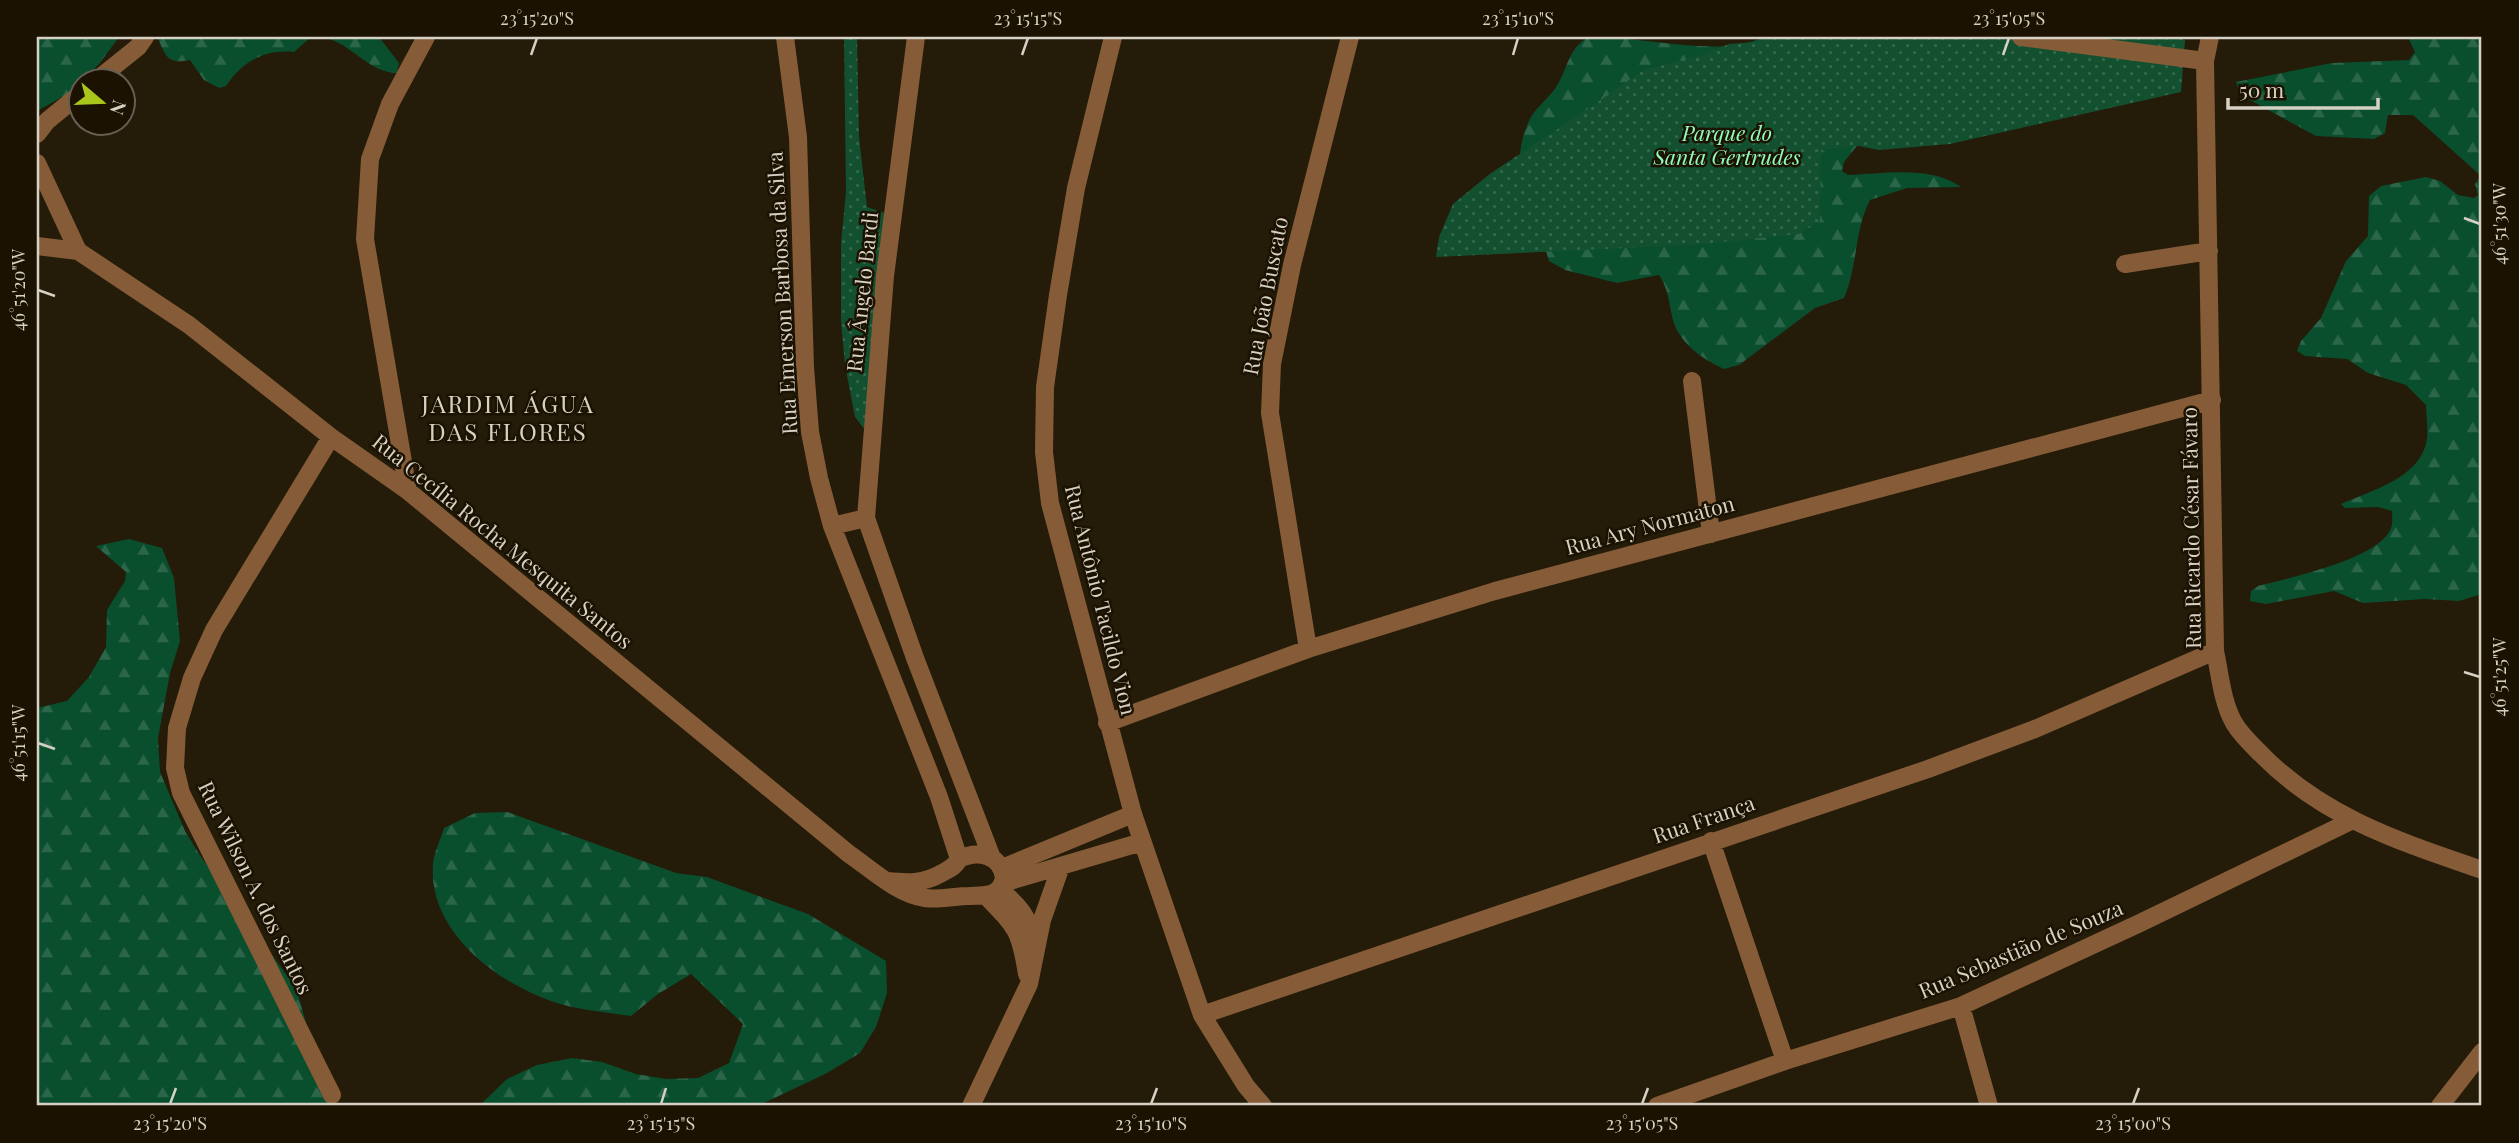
<svg xmlns="http://www.w3.org/2000/svg" width="2519" height="1143" viewBox="0 0 2519 1143" font-family="'Playfair Display',serif">
  <style>
    .forest { fill: url(#forest-firs) }
    .park { fill: url(#park-dots) }
    .lines { fill: none; stroke-linecap: round; stroke-linejoin: round }
    .minor { stroke: #855c37; stroke-width: 18 }
    .ticks { fill: none; stroke: #d7d1c5; stroke-width: 2.5 }
    .labels { text-anchor: middle; stroke-width: 5; stroke-linejoin: round; paint-order: stroke }
    .park-label { font-size: 21px; font-style: italic; fill: #90febc; stroke: #1b1202 }
    .street-label { font-size: 21px; fill: #d7d1c5; stroke: #1b1202 }
    .quarter-label { font-size: 24px; letter-spacing: 2px; fill: #d7d1c5; stroke: #1b1202 }
    .neatline { fill: none; stroke: #d7d1c5; stroke-width: 2.5 }
    .ticks-label { font-size: 18px; text-anchor: middle; fill: #d7d1c5 }
  </style>
  <defs>
    <pattern id="forest-firs" width="22" height="20" patternUnits="userSpaceOnUse" patternTransform="scale(1.75)"><rect width="22" height="20" fill="#094e2d"/><path d="M5 1l3.5 6h-7zM16 11l3.5 6h-7z" fill="#2c664a"/></pattern>
    <pattern id="park-dots" width="8" height="8" patternUnits="userSpaceOnUse" patternTransform="scale(1.75)"><rect width="8" height="8" fill="#125030"/><path d="M2 2h.1M6 6h.1" fill="none" stroke="#34684c" stroke-width="1.8" stroke-linecap="round"/></pattern>
  </defs>
  <rect width="100%" height="100%" fill="#241b09"/>
  <!-- forest -->
  <path class="forest" d="M37,37H119L99,64L71,92L37,111Z
    M157,37H311L294,52C264,49 242,62 226,86L219,88L204,80L190,60C166,65 166,55 157,37Z
    M321,37H379L399,63L397,73C368,73 350,41 321,37Z
    M1592,37C1641,37 1692,51 1740,45C1749,43 1758,39 1767,37L1868,132L1844,162L1842,171L1848,175C1883,174 1930,165 1961,187L1907,188L1870,200C1854,231 1858,266 1844,298L1815,308L1739,365L1724,369C1702,359 1677,342 1672,316C1668,299 1669,291 1659,275L1617,283L1565,270L1549,261L1520,166C1519,151 1522,137 1528,123C1534,108 1550,98 1558,84C1567,69 1571,41 1592,37Z
    M2408,37H2482V594L2459,601L2425,599L2363,603L2334,591L2266,604L2250,601L2251,591L2258,586C2288,578 2380,559 2391,528C2393,523 2392,516 2392,511L2378,507L2345,508L2341,504C2370,491 2417,479 2426,444C2429,433 2426,416 2426,405L2406,385L2368,373L2347,359L2305,356L2297,351L2301,341L2321,318L2346,261L2368,236L2369,196L2381,186L2426,177L2440,181L2458,195L2474,198L2478,195L2475,184L2481,176L2413,115H2388L2385,133L2374,139L2316,136L2250,100L2239,91L2236,82L2332,63L2409,60L2415,52Z
    M129,539L162,548L174,578L180,641L170,673L158,738L160,772L185,831L201,857L296,988L330,1106H37V708L67,701L89,677L106,647L107,610L125,581L126,572L96,546Z
    M507,812L676,873L707,877L808,914L886,961L887,993L876,1027L860,1053L827,1073L766,1102L754,1106H479L507,1079L537,1065L572,1058L602,1062L636,1074L666,1079L698,1078L729,1063L743,1024L691,974L658,994L631,1016C612,1013 592,1011 572,1007C509,993 427,936 433,864C434,852 441,839 444,828L475,813Z"/>
  <!-- park -->
  <path class="park" d="M844,37H857L859,137L867,207L888,214L868,434L855,417L845,365L841,321V244L846,192Z
    M1765,37H2176L2185,40L2181,92L1950,144L1879,150L1859,146L1821,150L1820,221L1799,234L1691,245L1436,257L1439,237L1453,204L1491,173L1582,113L1642,71L1705,54L1729,44L1757,42Z"/>
  <g class="lines">
    <!-- minor -->
    <path class="minor" d="M785,37L798,137L805,367L810,432L819,478L832,526L939,797L959,859
      M1113,37L1076,188L1058,295L1045,387L1044,452L1050,503L1133,814L1202,1015L1246,1086L1263,1106
      M2021,37L2205,61
      M2210,37L2205,61L2215,651C2220,674 2222,702 2234,723C2241,735 2252,745 2262,755C2324,818 2401,842 2482,870
      M97,80L138,47L145,37
      M37,134L47,121L80,94
      M37,163L78,251
      M37,246L78,251L189,325L331,437L408,491L849,854C871,869 897,894 925,898C940,900 955,896 969,896C985,895 1000,897 1004,878C1001,854 977,850 959,859C955,867 949,869 942,873C923,884 908,883 887,881
      M2125,264L2209,251
      M1692,381L1711,534
      M331,437L214,630L192,678L177,728L175,768L181,793L332,1095
      M408,491L365,239L370,159L390,104L426,37
      M866,518L915,658L992,858
      M832,526L866,518L885,276L916,37
      M1308,649L1270,413L1272,364L1292,265L1350,37
      M1107,723L1308,649L1495,591L2212,400
      M1711,841L1785,1061
      M1002,868L1133,814
      M1003,883L1142,842
      M999,889C1021,907 1027,916 1036,943
      M986,896C1017,928 1020,930 1027,974
      M1961,1006L1989,1106
      M1202,1015L1928,769L2035,729L2215,651
      M971,1106L1029,984L1042,920L1061,866
      M1657,1106L1785,1061L1961,1006L2140,923L2351,821
      M2440,1106L2482,1052"/>
  </g>
  <!-- ticks -->
  <path class="ticks" d="M531,55L537,38M1022,55L1028,38M1513,55L1518,38M2003,55L2009,38M2464,218L2480,224M38,290L55,296M2464,672L2480,677M38,743L55,749M170,1104L176,1088M661,1104L666,1088M1151,1104L1157,1088M1642,1104L1648,1088M2133,1104L2139,1088"/>
  <g class="labels">
    <!-- park labels -->
    <g class="park-label">
      <text x="1727" y="141">Parque do<tspan x="1727" dy="24">Santa Gertrudes</tspan></text>
    </g>
    <!-- street labels -->
    <g class="street-label">
      <text transform="translate(863 292) rotate(-84)" y="7">Rua Ângelo Bardi</text>
      <text transform="translate(783 293) rotate(-93)" y="7">Rua Emerson Barbosa da Silva</text>
      <text transform="translate(1266 296) rotate(-79)" y="7">Rua João Buscato</text>
      <text transform="translate(1650 526) rotate(-15)" y="7">Rua Ary Normaton</text>
      <text transform="translate(2192 528) rotate(-91)" y="7">Rua Ricardo César Fávaro</text>
      <text transform="translate(502 542) rotate(39)" y="7">Rua Cecília Rocha Mesquita Santos</text>
      <text transform="translate(1100 600) rotate(76)" y="7">Rua Antônio Tacildo Vion</text>
      <text transform="translate(1704 820) rotate(-19)" y="7">Rua França</text>
      <text transform="translate(255 888) rotate(64)" y="7">Rua Wilson A. dos Santos</text>
      <text transform="translate(2021 950) rotate(-23)" y="7">Rua Sebastião de Souza</text>
    </g>
    <!-- quarter labels -->
    <g class="quarter-label">
      <text x="508" y="413">JARDIM ÁGUA<tspan x="508" dy="28">DAS FLORES</tspan></text>
    </g>
  </g>
  <!-- border -->
  <rect width="2519" height="1143" fill="none" stroke="#1b1202" stroke-width="77"/>
  <!-- north arrow -->
  <g transform="translate(102 102) rotate(109)"><circle r="33" fill="#1b1202" stroke="#665e50" stroke-width="2"/>
  <path d="M0-5L12 26L0 18L-12 26Z" fill="#a9c71a"/>
  <text y="-10" font-size="19" font-weight="bold" text-anchor="middle" fill="#d7d1c5">N</text>
  </g>
  <!-- scale -->
  <path d="M2228 98v10h150v-10" fill="none" stroke="#d7d1c5" stroke-width="3.5"/>
  <text x="2239" y="98" font-size="21" fill="#d7d1c5" stroke="#1b1202" stroke-width="5" paint-order="stroke">50 m</text>
  <rect x="38" y="38" width="2442" height="1066" class="neatline"/>
  <g class="ticks-label">
    <text x="537" y="25">23°15'20"S</text>
    <text x="1028" y="25">23°15'15"S</text>
    <text x="1518" y="25">23°15'10"S</text>
    <text x="2009" y="25">23°15'05"S</text>
    <text transform="translate(2500 224) rotate(-90)" y="6">46°51'30"W</text>
    <text transform="translate(19 290) rotate(-90)" y="6">46°51'20"W</text>
    <text transform="translate(2500 677) rotate(-90)" y="6">46°51'25"W</text>
    <text transform="translate(19 743) rotate(-90)" y="6">46°51'15"W</text>
    <text x="170" y="1130">23°15'20"S</text>
    <text x="661" y="1130">23°15'15"S</text>
    <text x="1151" y="1130">23°15'10"S</text>
    <text x="1642" y="1130">23°15'05"S</text>
    <text x="2133" y="1130">23°15'00"S</text>
  </g>
</svg>
